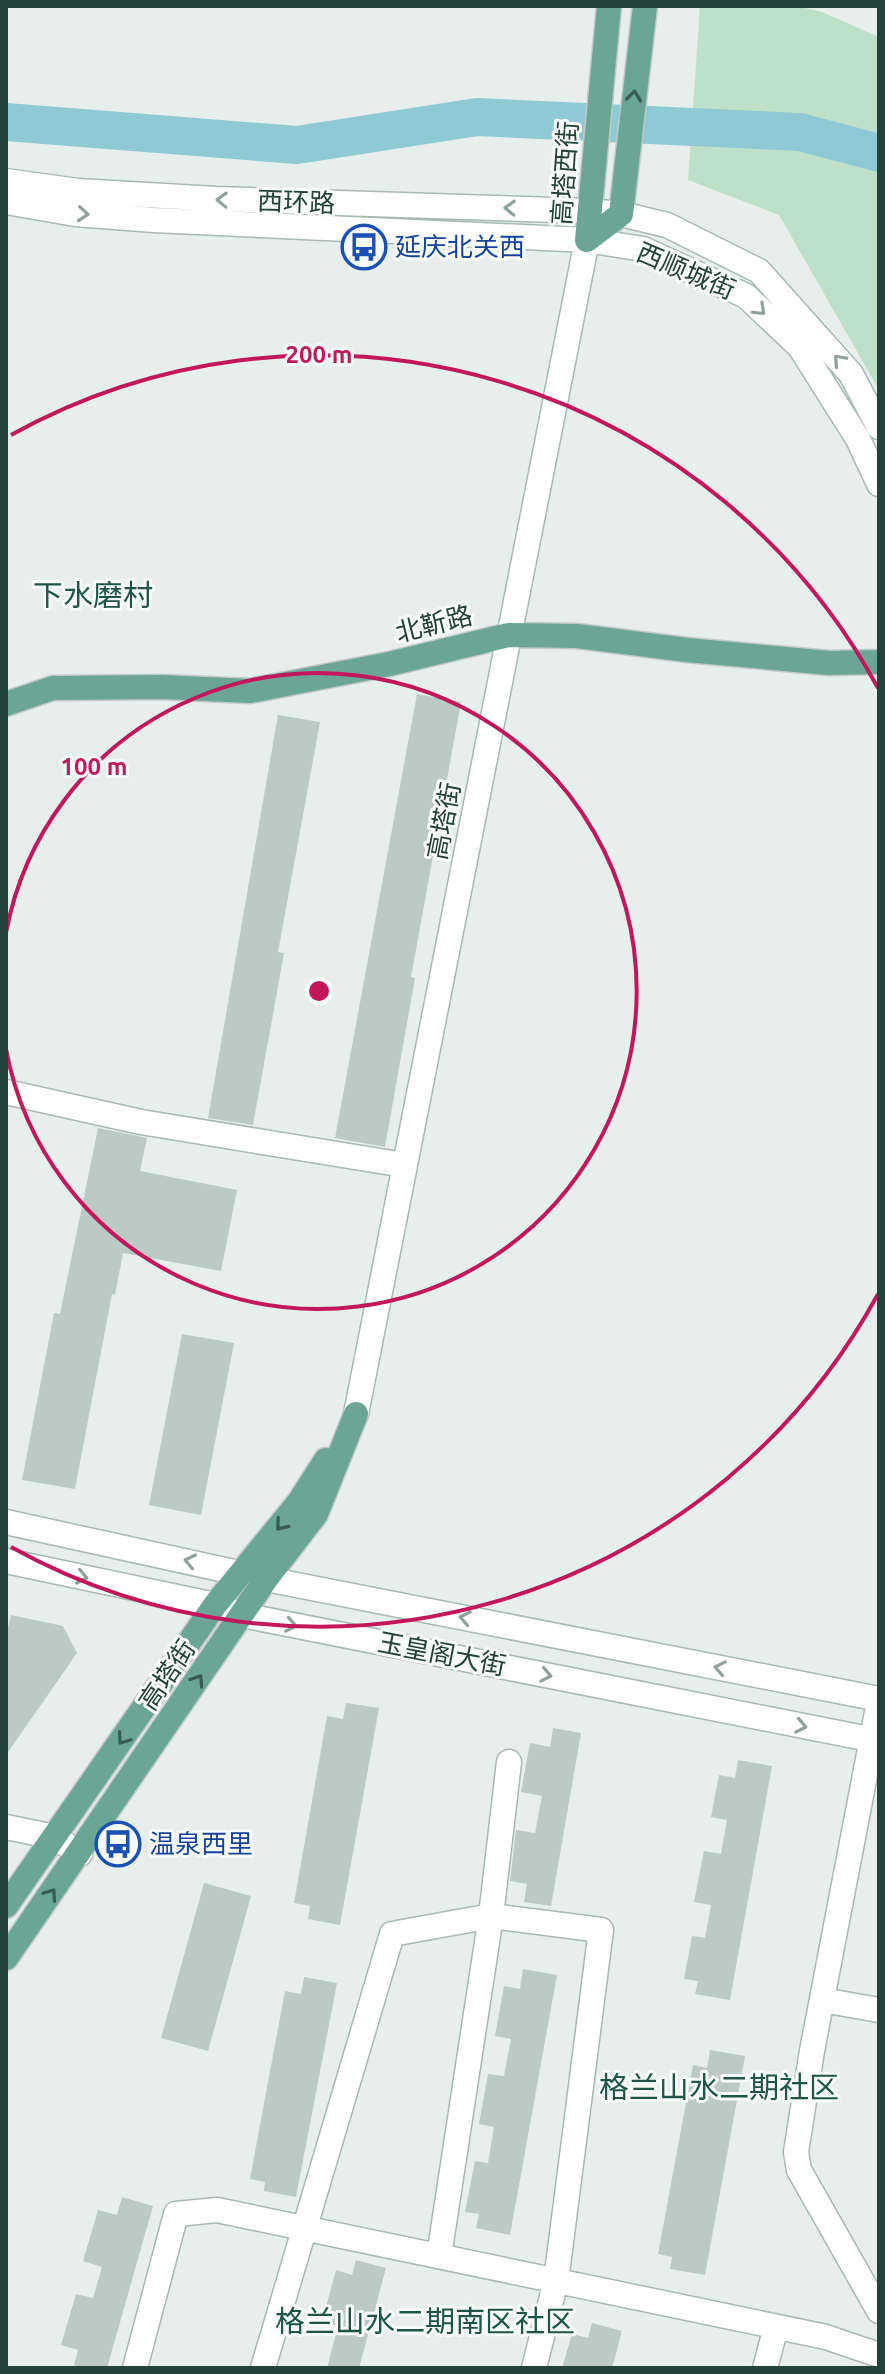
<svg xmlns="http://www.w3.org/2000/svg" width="885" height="2374" viewBox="0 0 885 2374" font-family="Ubuntu,'Noto Sans SC',sans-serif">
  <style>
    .green { fill: #bfe0c8 }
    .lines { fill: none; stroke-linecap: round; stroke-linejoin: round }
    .river { stroke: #8ec9d4; stroke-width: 38 }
    .building { fill: #bbcac4 }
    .minor-casing { stroke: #a8b8b2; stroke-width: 27 }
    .major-casing { stroke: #c2cac8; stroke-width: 27 }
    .minor { stroke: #fff; stroke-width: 24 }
    .major { stroke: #6aa596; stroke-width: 24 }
    .oneway { stroke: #365b51 }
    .oneway2 { stroke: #92a09c }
    .ring { fill: none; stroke: #c2185b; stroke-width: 4 }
    .labels { text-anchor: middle; stroke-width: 6; stroke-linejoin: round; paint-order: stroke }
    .street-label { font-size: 26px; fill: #24423a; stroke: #f7fbf9 }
    .transit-label { font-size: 26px; fill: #164399; stroke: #f7fbf9; text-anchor: start }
    .quarter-label { font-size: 30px; fill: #1f5548; stroke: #f7fbf9 }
    .centre { fill: #c2185b; stroke: #f7fbf9; stroke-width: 4 }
    .ring-label { font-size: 24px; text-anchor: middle; font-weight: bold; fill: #c2185b; stroke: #f7fbf9; stroke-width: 6; stroke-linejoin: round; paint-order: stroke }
  </style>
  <rect width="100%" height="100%" fill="#e6efeb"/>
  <!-- green -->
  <path class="green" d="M700,6H796L822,12L879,37V390L779,215L688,180Z"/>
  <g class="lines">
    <!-- river -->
    <path class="river" d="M6,122L297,145L477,117L800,132L879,153"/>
  </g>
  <!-- building -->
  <path class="building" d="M417,694L461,702L411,977L415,978L385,1147L335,1138Z
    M278,715L320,722L278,952L284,953L253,1125L208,1118Z
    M98,1128L147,1138L140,1171L237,1190L221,1271L123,1253L115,1295L112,1294L75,1489L22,1480L54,1313L60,1314Z
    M182,1334L234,1343L201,1515L149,1505Z
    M11,1615L63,1626L77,1653L6,1755V1673L8,1670L6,1636Z
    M346,1703L379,1708L340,1925L308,1919L310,1906L294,1903L327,1716L343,1719Z
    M553,1728L581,1733L551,1906L524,1902L527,1884L510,1881L516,1830L535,1833L542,1796L521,1792L530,1743L550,1747Z
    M738,1760L772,1766L730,2000L695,1994L698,1981L684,1979L692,1936L705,1938L711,1905L694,1902L704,1851L721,1854L727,1820L711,1817L719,1775L735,1778Z
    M204,1883L251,1896L208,2051L161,2038Z
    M523,1969L557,1975L510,2235L476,2228L479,2214L465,2212L475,2161L488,2163L494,2127L479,2124L488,2074L504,2076L511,2039L495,2036L504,1986L520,1989Z
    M304,1977L337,1983L296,2197L264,2191L265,2182L250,2179L285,1991L301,1994Z
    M710,2050L745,2056L705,2275L670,2269L672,2257L658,2254L693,2065L707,2068Z
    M122,2197L153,2206L107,2368H83L74,2365L78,2350L61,2345L76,2294L93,2298L102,2267L83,2261L98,2210L117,2215Z
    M356,2260L386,2268L359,2368H327L338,2326L322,2322L336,2270L352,2275Z
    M592,2323L622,2331L612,2368H562L572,2334L588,2338Z"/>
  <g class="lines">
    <!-- minor casing -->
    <g class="minor-casing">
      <path id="minor" d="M6,181L78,191L216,199L588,211L621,214L667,225L759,271L851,374L879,427
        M6,202L75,214L154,220L587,240L643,249L746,296L800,347L858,439L879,484
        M6,1092L141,1122L404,1165
        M356,1414L587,240
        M6,1522L266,1579L879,1699
        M6,1561L215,1605L242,1615L879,1741
        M879,1702L812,2051L796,2152L799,2170L879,2311
        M6,1827L55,1837L80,1854
        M822,2000L879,2010
        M439,2256L491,1916L601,1930L556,2281L534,2368
        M135,2368L176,2214L217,2210L826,2337L879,2355
        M263,2368L392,1934L491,1916L509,1762
        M765,2368L776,2327"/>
    </g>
    <!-- major casing -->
    <g class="major-casing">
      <path id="major" d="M587,240L621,214L645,6
        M587,240L609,6
        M6,704L53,688L162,687L250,691L389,664L509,635L577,636L687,650L829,663L879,662
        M6,1906L215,1605L299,1502L326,1460
        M6,1958L266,1579L316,1514L356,1414"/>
    </g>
    <!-- minor -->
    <use href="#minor" class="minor"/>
    <!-- major -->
    <use href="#major" class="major"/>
  </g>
  <!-- one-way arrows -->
  <defs><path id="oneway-chevron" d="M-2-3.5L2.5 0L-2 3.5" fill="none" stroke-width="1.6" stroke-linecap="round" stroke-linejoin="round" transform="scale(2)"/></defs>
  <g class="oneway">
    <use href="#oneway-chevron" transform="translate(634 96) rotate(-83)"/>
    <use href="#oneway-chevron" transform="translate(281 1525) rotate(130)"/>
    <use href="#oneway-chevron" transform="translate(198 1680) rotate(-56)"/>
    <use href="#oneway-chevron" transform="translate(123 1739) rotate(125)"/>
    <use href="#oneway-chevron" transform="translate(51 1894) rotate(-55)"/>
  </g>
  <g class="oneway2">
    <use href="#oneway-chevron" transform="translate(222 200) rotate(-178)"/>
    <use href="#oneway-chevron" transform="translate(510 208) rotate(-178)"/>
    <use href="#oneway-chevron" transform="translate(83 214) rotate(5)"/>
    <use href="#oneway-chevron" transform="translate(760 310) rotate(44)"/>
    <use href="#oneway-chevron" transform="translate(839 360) rotate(-132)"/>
    <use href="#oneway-chevron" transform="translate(190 1561) rotate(-168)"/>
    <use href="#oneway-chevron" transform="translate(82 1577) rotate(12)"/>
    <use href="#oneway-chevron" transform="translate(465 1618) rotate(-169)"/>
    <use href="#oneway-chevron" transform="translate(291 1625) rotate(11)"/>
    <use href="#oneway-chevron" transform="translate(720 1668) rotate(-169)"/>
    <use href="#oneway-chevron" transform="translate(546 1675) rotate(11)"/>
    <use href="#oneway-chevron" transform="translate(801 1726) rotate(11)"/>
  </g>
  <!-- distance rings -->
  <g class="ring">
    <path d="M6 933A318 318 0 1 1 6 1049"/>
    <path d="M878 1294A636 636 0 0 1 11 1547M11 435A636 636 0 0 1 878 688"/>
  </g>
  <!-- icons -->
  <defs>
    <g id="bus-ring" transform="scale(2.3)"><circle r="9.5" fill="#f7fbf9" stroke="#1a4fb4" stroke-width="1.5"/><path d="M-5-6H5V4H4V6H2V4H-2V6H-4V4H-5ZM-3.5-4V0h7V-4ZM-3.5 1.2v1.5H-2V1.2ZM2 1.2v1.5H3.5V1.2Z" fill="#1a4fb4"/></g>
  </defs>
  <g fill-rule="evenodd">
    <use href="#bus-ring" x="364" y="247"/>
    <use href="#bus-ring" x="118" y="1844"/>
  </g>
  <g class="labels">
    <!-- street labels -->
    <g class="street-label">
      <text transform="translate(565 173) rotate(-86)" y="9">高塔西街</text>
      <text transform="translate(296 202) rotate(2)" y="9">西环路</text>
      <text transform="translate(686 271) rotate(23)" y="9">西顺城街</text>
      <text transform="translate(434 624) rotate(-14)" y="9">北靳路</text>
      <text transform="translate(444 821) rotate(-79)" y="9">高塔街</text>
      <text transform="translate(442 1654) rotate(11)" y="9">玉皇阁大街</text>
      <text transform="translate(167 1675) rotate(-56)" y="9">高塔街</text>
    </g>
    <!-- transit labels -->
    <g class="transit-label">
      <text x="395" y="256">延庆北关西</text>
      <text x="149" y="1853">温泉西里</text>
    </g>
    <!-- quarter labels -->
    <g class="quarter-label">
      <text x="93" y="606">下水磨村</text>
      <text x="719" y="2098">格兰山水二期社区</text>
      <text x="425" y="2332">格兰山水二期南区社区</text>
    </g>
  </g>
  <circle cx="319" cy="991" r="12" class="centre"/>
  <g class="ring-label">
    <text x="319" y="363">200 m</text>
    <text x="94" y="775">100 m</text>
  </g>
  <!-- border -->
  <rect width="885" height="2374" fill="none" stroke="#24423a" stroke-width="16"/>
</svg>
